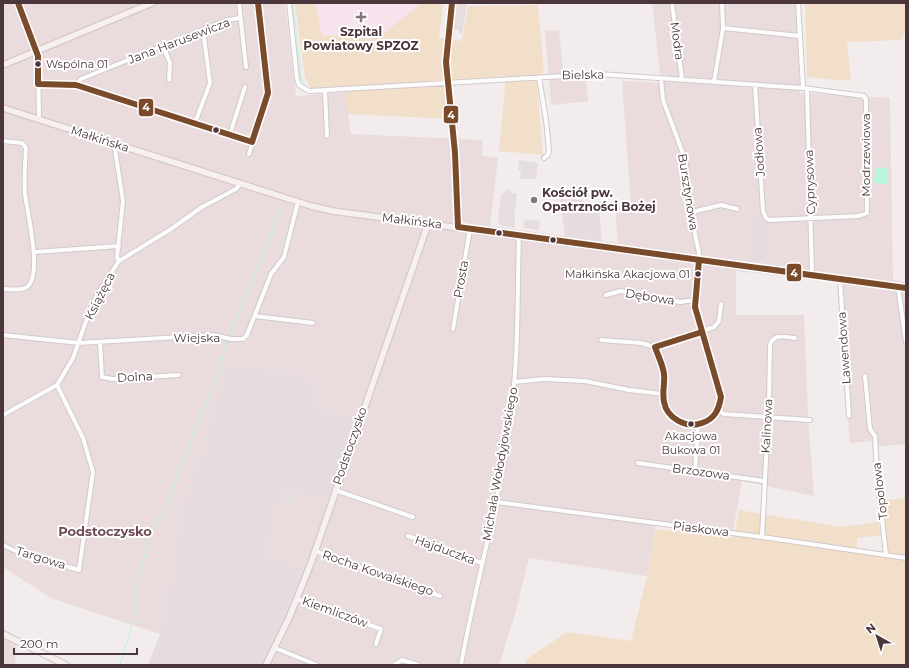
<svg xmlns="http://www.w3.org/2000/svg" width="909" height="668" viewBox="0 0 909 668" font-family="Montserrat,sans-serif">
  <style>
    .residential { fill: #eadbdd }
    .industrial { fill: #e6dbde }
    .medical { fill: #f6e3ee }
    .green { fill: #f1dfca }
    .parking { fill: #e5ddde }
    .water { fill: #b8f5da }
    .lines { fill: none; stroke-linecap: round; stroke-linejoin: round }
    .stream { stroke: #b8f5da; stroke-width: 1 }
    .street-casing { stroke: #d1c9cb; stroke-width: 6 }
    .secondary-casing { stroke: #d9c7c9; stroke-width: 8 }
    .street { stroke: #fdfcfc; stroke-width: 4 }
    .secondary { stroke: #f7f0f0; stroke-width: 5.5 }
    .bus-1-casing { stroke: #fff; stroke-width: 9 }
    .bus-1 { stroke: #7a4b2a; stroke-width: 6 }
    .poi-dot { fill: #867679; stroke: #fff; stroke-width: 1.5 }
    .bus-dot { fill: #4b363b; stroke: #fff; stroke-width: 1.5 }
    .labels { text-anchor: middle; stroke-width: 4; stroke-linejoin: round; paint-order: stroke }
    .bus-label { font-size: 11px; fill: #4b363b; stroke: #fff; text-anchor: start }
    .poi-label { font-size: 12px; font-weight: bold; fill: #4b363b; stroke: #fff }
    .street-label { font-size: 12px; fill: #4b363b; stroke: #fff }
    .neighbourhood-label { font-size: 13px; font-weight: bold; fill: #6f4c54; stroke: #fff }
    .line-badge { stroke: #fff; stroke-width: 1.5 }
    .badge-label { font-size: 11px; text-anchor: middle; font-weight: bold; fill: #fff }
  </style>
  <rect width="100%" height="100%" fill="#f3eced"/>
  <!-- residential -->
  <path class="residential" d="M3,3H285L296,96L345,92L351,134L483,140L482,155L498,158L490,226L618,243L615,205L631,206L622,81L661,83L652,3H796L800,93L890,98L893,280L906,282V444L872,447V441L850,443L837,283L736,271V315H804L808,418L814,496L742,481L733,531L656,522L647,576L529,558L516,611L499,665H258L272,637H275L304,568L267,560L276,503L297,491L334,483L346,448L345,445L353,417L313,408L316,386L309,385L311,375L276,369L275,372L226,365L204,446L183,505L160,634L51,598L3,567Z
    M545,30H559L564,81L586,79L588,101L551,105Z
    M3,629L16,636L15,665H3Z"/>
  <!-- industrial -->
  <path class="industrial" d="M560,199L582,200L583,212H599L602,241L565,236Z
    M751,216L765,221L767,261L751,260L748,217Z
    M226,364L275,372L276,369L311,375L309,385L316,386L313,408L353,417L345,445L346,448L328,497L297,491L295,506L276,504L267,560L304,567L275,637H272L258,665H148L160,634L183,505L204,446Z"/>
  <!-- medical -->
  <path class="medical" d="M315,3H422L385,32L321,36Z"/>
  <!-- green -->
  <path class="green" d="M295,3H315L322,36L385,32L422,3H443L439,38L462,41L468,6L538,5L544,73L536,74L543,155L499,151L506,76L445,81L450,119L348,114L344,88L312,90L305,78Z
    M805,3H906V30L901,40L847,42L851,81L807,77Z
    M906,498V665H525L527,659L567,632L631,641L647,576L655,529L734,537L739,510L842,527L878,522L881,535L857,538V549L888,554L883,500Z"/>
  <!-- parking -->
  <path class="parking" d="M457,3H467L462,34L459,33V30L453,29Z
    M519,160L538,163L536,179H520L521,170H518Z
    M505,189L511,190V193H517L515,212V228L500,225L498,219L501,195L505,192Z
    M526,220L540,221L538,230L523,228L524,221Z
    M33,290L39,293L37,303L34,302L33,306L26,305L30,291L32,292Z
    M279,488L297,491L295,506L276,503Z"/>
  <!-- water -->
  <path class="water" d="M881,167L888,168V184L874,183L875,168H881Z"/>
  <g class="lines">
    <!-- stream -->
    <path class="stream" d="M293,3L301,78L304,85L308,88
      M229,335L272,234L279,210
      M120,665L133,622L138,578L153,527L168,504L197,422L217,378L227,341"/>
    <!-- street casing -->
    <g class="street-casing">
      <path id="street" d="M18,3L38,56L39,119
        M239,3L246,67
        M289,3L297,79L299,85L309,91L599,74L803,88L864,96L866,100L867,213L859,216L769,220L766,218L763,211L755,85
        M452,3L447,39L446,62L455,153L458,227
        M672,3L682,79
        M798,3L803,88
        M723,28L800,36
        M163,46L170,63L169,80
        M539,77L546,120L549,150L548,155L544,158
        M714,82L723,28L722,3
        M38,84L76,85L252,142
        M76,85L81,79L227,20L240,18
        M807,89L812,275
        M325,91L327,136
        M195,123L210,83L203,30
        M230,134L245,87
        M3,141L22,143L26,148C25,163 24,179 25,194C27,212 43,275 27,287C22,291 9,289 3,289
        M114,143L123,201L117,257L119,261
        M249,154L268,93L258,3
        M692,212L721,205L737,209
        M35,252L119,246
        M840,279L849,416
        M898,287L906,342
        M606,295L621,291L680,302L695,300
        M255,316L313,323
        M453,329L470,229
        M3,335L79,343L213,335L231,339H243L247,335L271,274L284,257L298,202
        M601,340L641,343L655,347L714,327L719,321L721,304
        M100,342L102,377L112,379L179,375
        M655,347C658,356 662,365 664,373C666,391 659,406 674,419C693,436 723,418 721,394L695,307L699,253L693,224L685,159L663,100L661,78
        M865,376L870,429L875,436L877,475L886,554
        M514,382L544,379L585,381L629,390L663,394
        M718,410L724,414L810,420
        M3,415L57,385L73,358L90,310L97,295L119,261L171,229L202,207L236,189L241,183
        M638,463L764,481
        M695,471L698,426
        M335,490L413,517
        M496,502L762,537L906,558
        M408,536L482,563
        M762,537L769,403L770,345C773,333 785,337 795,338
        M3,545L22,554L79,570L93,472L83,438L57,385
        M315,551L440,596
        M297,599L381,629L376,644
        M275,648L317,665
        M394,665L402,660L418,665
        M461,665C476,581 501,497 511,412C519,354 517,295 519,236"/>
    </g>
    <!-- secondary casing -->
    <g class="secondary-casing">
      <path id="secondary" d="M3,65L152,3
        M3,108L311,206L333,211L906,288
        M3,634L66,665
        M266,665L289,618L311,563L428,224"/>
    </g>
    <!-- street -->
    <use href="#street" class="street"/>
    <!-- secondary -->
    <use href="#secondary" class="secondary"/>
    <!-- bus-1 casing -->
    <g class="bus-1-casing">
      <path id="bus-1" d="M18,3L38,56V84
        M452,3L446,62L455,153L458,227
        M38,84L76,85L252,142
        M252,142L268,93L258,3
        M458,227L906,288
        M655,347C658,356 663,365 664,374C665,383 662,392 664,402C667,418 686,429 702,423C715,419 719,409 721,397L695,307L699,260
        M655,347L702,332"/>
    </g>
    <!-- bus-1 -->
    <use href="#bus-1" class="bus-1"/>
  </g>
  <!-- markers -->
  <g class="poi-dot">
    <path d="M359 11h4v4h4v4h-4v4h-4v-4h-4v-4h4z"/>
    <circle cx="534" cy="200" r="4"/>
  </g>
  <g class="bus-dot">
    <circle cx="38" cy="64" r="3.5"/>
    <circle cx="216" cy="130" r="3.5"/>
    <circle cx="499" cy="233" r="3.5"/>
    <circle cx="553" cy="240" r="3.5"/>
    <circle cx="698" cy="274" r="3.5"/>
    <circle cx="691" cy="424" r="3.5"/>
  </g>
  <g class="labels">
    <!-- bus labels -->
    <g class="bus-label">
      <text x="46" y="68">Wspólna 01</text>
      <text x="690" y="278" text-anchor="end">Małkińska Akacjowa 01</text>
      <text x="691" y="440" text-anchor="middle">Akacjowa<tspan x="691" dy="14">Bukowa 01</tspan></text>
    </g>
    <!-- poi labels -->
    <g class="poi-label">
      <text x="361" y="36">Szpital<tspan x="361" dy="14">Powiatowy SPZOZ</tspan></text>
      <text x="542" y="197" text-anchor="start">Kościół pw.<tspan x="542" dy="14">Opatrzności Bożej</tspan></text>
    </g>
    <!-- street labels -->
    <g class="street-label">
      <text transform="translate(179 41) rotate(-21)" y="4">Jana Harusewicza</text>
      <text transform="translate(677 41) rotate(82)" y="4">Modra</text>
      <text transform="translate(583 75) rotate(-1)" y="4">Bielska</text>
      <text transform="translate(100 139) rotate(18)" y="4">Małkińska</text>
      <text transform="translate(759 152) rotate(-94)" y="4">Jodłowa</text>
      <text transform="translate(866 155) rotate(-90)" y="4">Modrzewiowa</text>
      <text transform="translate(810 182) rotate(-92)" y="4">Cyprysowa</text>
      <text transform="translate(688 192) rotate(81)" y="4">Bursztynowa</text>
      <text transform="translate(412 221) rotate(7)" y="4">Małkińska</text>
      <text transform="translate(461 279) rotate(-80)" y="4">Prosta</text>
      <text transform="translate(100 296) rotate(-63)" y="4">Książęca</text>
      <text transform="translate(650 297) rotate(9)" y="4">Dębowa</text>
      <text x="197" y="342">Wiejska</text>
      <text transform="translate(844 348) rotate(-94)" y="4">Lawendowa</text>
      <text transform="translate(135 377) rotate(-3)" y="4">Dolna</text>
      <text transform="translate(767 426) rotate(-87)" y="4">Kalinowa</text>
      <text transform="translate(350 446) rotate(-71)" y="4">Podstoczysko</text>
      <text transform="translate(500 464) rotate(-80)" y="4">Michała Wołodyjowskiego</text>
      <text transform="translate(701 472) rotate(8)" y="4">Brzozowa</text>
      <text transform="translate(880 491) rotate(-97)" y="4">Topolowa</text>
      <text transform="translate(701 529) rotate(7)" y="4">Piaskowa</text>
      <text transform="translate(445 550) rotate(20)" y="4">Hajduczka</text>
      <text transform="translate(41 558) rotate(17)" y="4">Targowa</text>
      <text transform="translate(378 573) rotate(19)" y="4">Rocha Kowalskiego</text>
      <text transform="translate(335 612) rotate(20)" y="4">Kiemliczów</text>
    </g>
    <!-- neighbourhood labels -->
    <g class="neighbourhood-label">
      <text x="105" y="536">Podstoczysko</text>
    </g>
  </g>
  <g class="line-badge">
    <rect x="138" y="98" width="16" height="19" rx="4" fill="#7a4b2a"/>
    <rect x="443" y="105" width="16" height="19" rx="4" fill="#7a4b2a"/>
    <rect x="786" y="263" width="16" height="19" rx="4" fill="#7a4b2a"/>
  </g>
  <g class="badge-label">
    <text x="146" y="111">4</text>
    <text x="451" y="119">4</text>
    <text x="794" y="277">4</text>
  </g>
  <!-- border -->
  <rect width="909" height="668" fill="none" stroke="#4b363b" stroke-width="8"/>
  <!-- north arrow -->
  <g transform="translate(877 636) rotate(321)" stroke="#ffffff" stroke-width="3" paint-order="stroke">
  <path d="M0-3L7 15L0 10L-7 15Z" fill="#4b363b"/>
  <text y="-6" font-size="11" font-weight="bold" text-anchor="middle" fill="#4b363b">N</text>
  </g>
  <!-- scale -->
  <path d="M14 648v6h123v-6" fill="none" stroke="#4b363b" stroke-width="2"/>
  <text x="20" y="648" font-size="12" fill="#4b363b" stroke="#ffffff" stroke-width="3" paint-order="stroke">200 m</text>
</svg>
